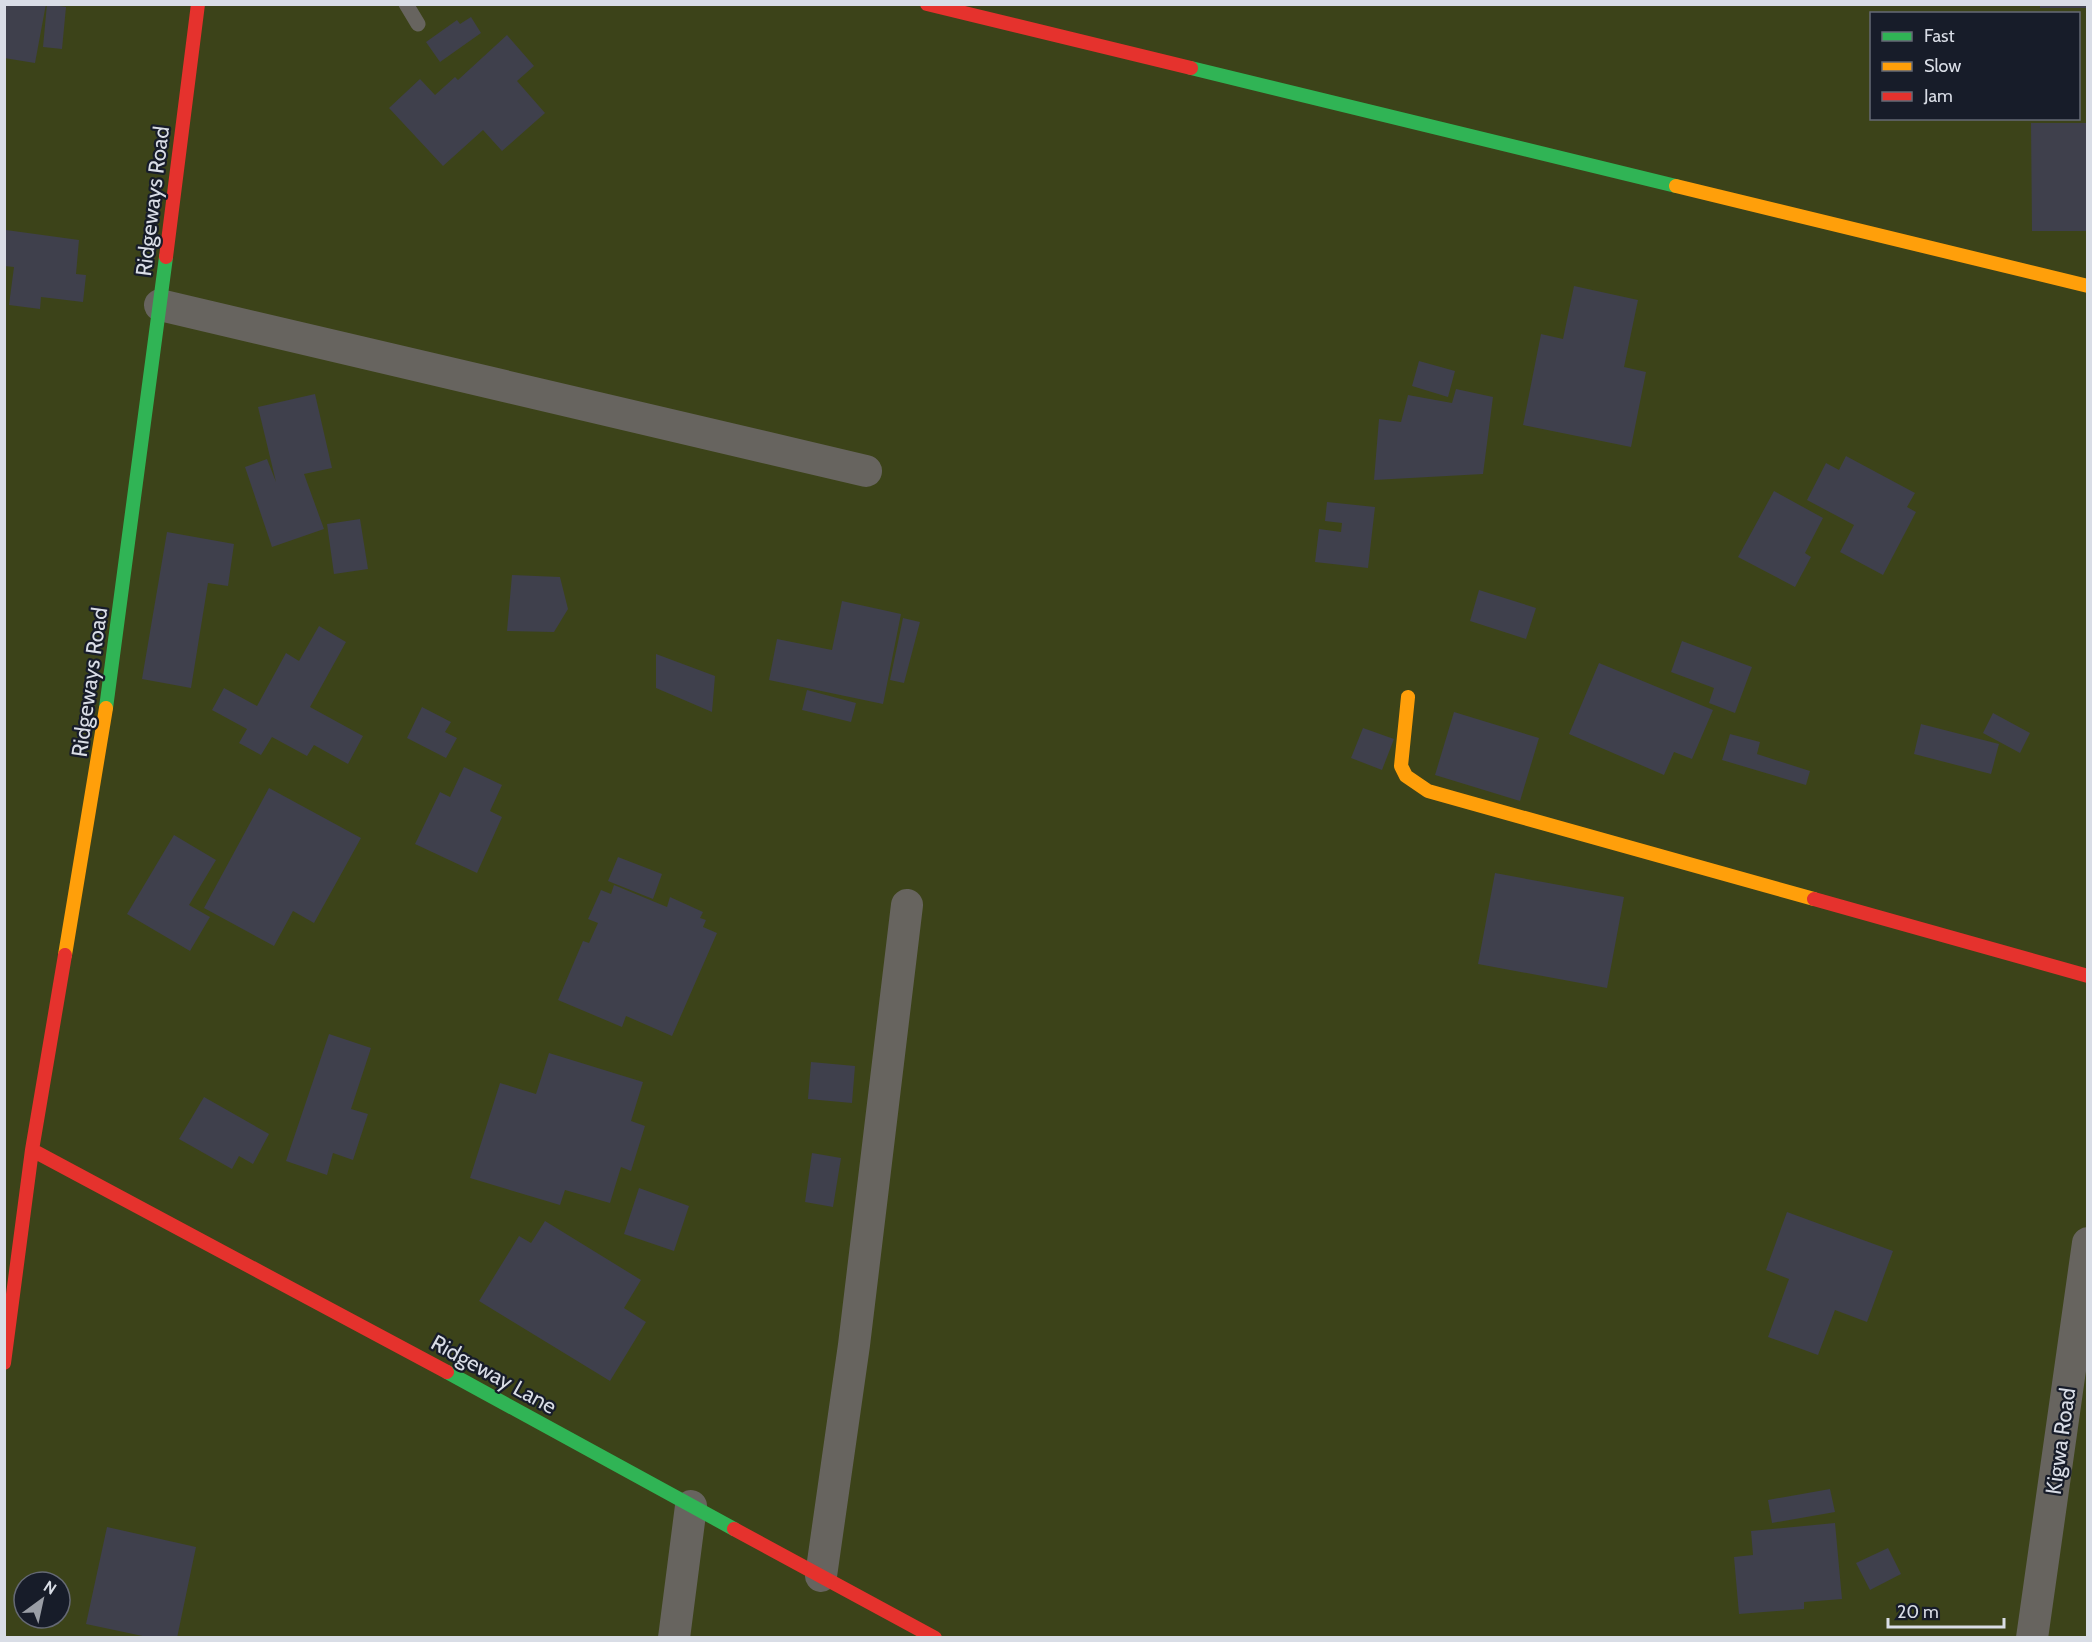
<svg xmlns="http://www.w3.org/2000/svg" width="2092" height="1642" viewBox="0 0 2092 1642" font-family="Cabin,sans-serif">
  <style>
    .green { fill: #3c4319; fill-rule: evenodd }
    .building { fill: #3f404c }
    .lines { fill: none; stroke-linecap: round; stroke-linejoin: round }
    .lane { stroke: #67645f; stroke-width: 15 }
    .street { stroke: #67645f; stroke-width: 32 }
    .fast { stroke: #30b455; stroke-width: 14 }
    .slow { stroke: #ff9f0a; stroke-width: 14 }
    .jam { stroke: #e5322d; stroke-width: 14 }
    .labels { text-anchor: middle; stroke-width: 4.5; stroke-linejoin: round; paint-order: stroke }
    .street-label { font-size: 22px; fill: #d9dde6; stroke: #171c29 }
  </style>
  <rect width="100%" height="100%" fill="#25282f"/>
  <!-- green -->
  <path class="green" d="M5,5H2087V1637H5ZM1872,14H2078V118H1872ZM24,1582H60V1618H24Z"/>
  <!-- building -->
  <path class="building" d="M4,4H46L35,63L4,58Z
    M47,4L66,7L62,49L43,47Z
    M2040,4H2088V8H2040Z
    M471,17L481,33L440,62L426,42L457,20L460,24Z
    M507,35L534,66L517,81L545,113L502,151L483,130L443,166L389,108L420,79L435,95L455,77L458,80Z
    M2031,123H2088V231H2032Z
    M6,230L79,240L76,274L86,275L83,302L41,297L40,309L9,305L14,267L4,266Z
    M1574,286L1638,300L1624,367L1646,372L1631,447L1523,425L1541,334L1563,339Z
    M1419,361L1455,371L1448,397L1412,386Z
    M1456,389L1493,397L1483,474L1374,480L1379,419L1401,422L1408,395L1452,403Z
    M315,394L332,468L304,474L324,529L272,547L245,467L267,459L276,482L258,407Z
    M1846,456L1915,493L1907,507L1916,512L1883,575L1840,552L1854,525L1807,500L1826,463L1839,470Z
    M1774,491L1823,518L1805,553L1811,557L1795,587L1738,557Z
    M1327,502L1375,507L1368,568L1315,562L1319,529L1341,532L1342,523L1325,521Z
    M360,519L368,569L334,574L327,524Z
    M167,532L234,544L228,586L208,583L191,688L142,679Z
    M512,575L560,577L568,609L554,632L507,631Z
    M1479,590L1536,608L1526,639L1470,621Z
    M842,601L901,614L883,704L769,680L777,639L832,650Z
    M903,618L920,622L904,683L890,680Z
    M319,626L346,642L310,707L363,736L348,764L314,745L307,756L272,737L261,755L239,743L247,729L212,710L224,688L257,706L286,653L299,661Z
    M1682,641L1752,667L1735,713L1709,703L1714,688L1671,672Z
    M656,654L715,676L712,712L656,688Z
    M1599,663L1713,710L1692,759L1674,752L1664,775L1569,734Z
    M807,690L856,703L851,722L802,710Z
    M422,707L451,722L445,732L457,738L446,758L407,738Z
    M1454,712L1539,738L1520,801L1435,775Z
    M1993,713L2030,733L2020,753L1983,733Z
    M1921,724L1999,744L1991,774L1914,754Z
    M1363,728L1394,739L1382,770L1351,758Z
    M1730,734L1760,742L1757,754L1810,771L1806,785L1722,760Z
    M464,767L502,785L490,811L502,817L477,873L415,844L440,792L450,797Z
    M269,788L361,838L314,923L293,911L274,946L204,908Z
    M174,835L216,860L189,905L210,917L190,951L127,914Z
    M618,857L662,874L653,899L608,881Z
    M1495,873L1624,897L1607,988L1478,964Z
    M614,885L667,907L670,897L703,912L700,918L706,920L703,927L717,933L672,1036L626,1016L622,1027L558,1000L583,941L589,943L598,923L588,919L601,890L611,894Z
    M329,1034L371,1048L351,1109L368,1114L353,1160L333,1153L327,1175L286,1161Z
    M549,1053L643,1082L631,1121L645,1126L631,1171L621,1167L610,1203L565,1190L560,1205L470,1178L500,1083L536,1094Z
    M811,1062L855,1066L852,1103L808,1099Z
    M204,1097L269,1134L253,1164L239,1156L232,1169L179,1139Z
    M812,1153L841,1158L833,1207L805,1202Z
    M639,1188L689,1206L674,1251L624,1234Z
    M1787,1212L1893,1251L1867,1322L1835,1310L1818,1355L1768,1337L1789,1279L1766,1270Z
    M545,1221L641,1280L624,1308L646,1322L610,1381L479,1301L519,1236L531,1243Z
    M1830,1489L1835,1512L1772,1523L1768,1500Z
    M1835,1523L1842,1599L1804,1602V1609L1739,1614L1734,1557L1753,1555L1751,1531Z
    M107,1527L196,1547L177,1638H152L86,1624Z
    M1888,1548L1901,1574L1870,1590L1856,1563Z"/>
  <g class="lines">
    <!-- lane -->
    <path class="lane" d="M406,4L418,24"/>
    <!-- street -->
    <path class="street" d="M160,305L866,471
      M821,1576L854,1345L907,905
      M674,1638L691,1506
      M2032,1638L2088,1243"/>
    <!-- fast -->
    <path class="fast" d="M1191,68L1676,186
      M106,708L166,257
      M447,1372L734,1529"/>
    <!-- slow -->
    <path class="slow" d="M1676,186L2088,286
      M1408,697L1401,766L1406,776L1428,791L1814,899
      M65,955L106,708"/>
    <!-- jam -->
    <path class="jam" d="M927,4L1191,68
      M166,257L198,4
      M1814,899L2088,976
      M32,1150L447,1372
      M4,1363L32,1150L65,955
      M734,1529L935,1638"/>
  </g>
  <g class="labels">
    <!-- street labels -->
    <g class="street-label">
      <text transform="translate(152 201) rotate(-83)" y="8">Ridgeways Road</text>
      <text transform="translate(89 682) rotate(-82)" y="8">Ridgeways Road</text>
      <text transform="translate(494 1374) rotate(29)" y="8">Ridgeway Lane</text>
      <text transform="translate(2060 1441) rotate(-82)" y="8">Kigwa Road</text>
    </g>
  </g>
  <!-- border -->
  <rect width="2092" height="1642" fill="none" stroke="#d9dde6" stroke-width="12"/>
  <!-- legend -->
  <rect x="1870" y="12" width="210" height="108" fill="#171c29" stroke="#656975" stroke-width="1.5"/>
  <rect x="1882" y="32" width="30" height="9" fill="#30b455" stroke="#656975" stroke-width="1.5"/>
  <text x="1924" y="42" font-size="18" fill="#d9dde6">Fast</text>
  <rect x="1882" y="62" width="30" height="9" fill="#ff9f0a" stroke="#656975" stroke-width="1.5"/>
  <text x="1924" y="72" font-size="18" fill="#d9dde6">Slow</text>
  <rect x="1882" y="92" width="30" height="9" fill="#e5322d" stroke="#656975" stroke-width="1.5"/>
  <text x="1924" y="102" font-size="18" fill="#d9dde6">Jam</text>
  <!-- north arrow -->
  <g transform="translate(42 1600) rotate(33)"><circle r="28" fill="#171c29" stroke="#656975" stroke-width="1.5"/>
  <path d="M0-4.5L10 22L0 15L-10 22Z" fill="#9a9ea6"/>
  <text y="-9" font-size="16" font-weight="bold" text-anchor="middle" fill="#d9dde6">N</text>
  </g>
  <!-- scale -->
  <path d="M1888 1618v9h116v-9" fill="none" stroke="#d9dde6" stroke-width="3"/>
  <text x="1897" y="1618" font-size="18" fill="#d9dde6" stroke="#171c29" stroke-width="4.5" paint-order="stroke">20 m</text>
</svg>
